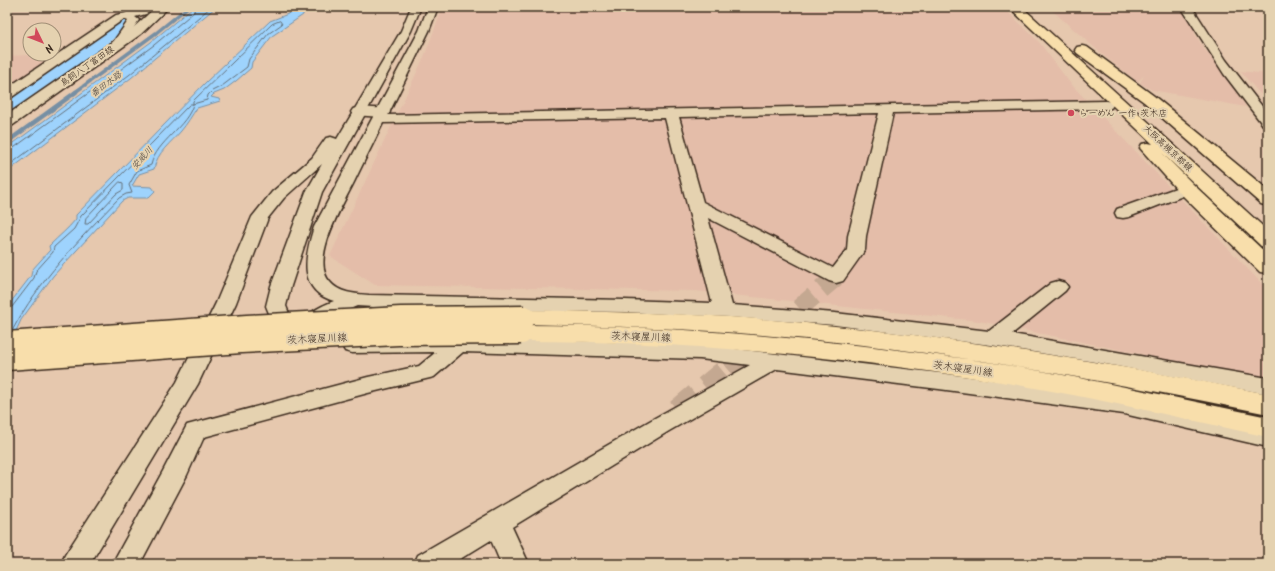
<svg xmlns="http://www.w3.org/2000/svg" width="1275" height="571" viewBox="0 0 1275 571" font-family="Kalam,'Klee One',sans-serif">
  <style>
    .built { fill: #e4bda9 }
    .water { fill: #9ed3fd; stroke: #768fa4 }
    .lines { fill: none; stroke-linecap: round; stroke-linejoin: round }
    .shore { stroke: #636e77; stroke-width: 1 }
    .stream-far1 { stroke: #768fa4; stroke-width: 3.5 }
    .stream { stroke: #768fa4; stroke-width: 4.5 }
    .river { fill: #9ed3fd; fill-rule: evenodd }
    .minor-tunnel-far1 { stroke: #c4a891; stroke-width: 19; stroke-dasharray: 19 10; stroke-linecap: butt }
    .minor-tunnel { stroke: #c4a891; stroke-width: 24; stroke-dasharray: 24 12; stroke-linecap: butt }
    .minor-casing { stroke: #3b2a1e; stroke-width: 3 }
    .tertiary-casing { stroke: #3b2a1e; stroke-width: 3 }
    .secondary-casing { stroke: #3b2a1e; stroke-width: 3 }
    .primary-casing { stroke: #3b2a1e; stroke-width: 3 }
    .minor { fill: #e5d2b0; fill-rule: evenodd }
    .tertiary { fill: #e5d2b0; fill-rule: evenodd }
    .secondary { fill: #e5d2b0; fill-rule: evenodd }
    .primary { fill: #f8deab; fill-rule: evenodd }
    .primary-bridge-casing { stroke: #3b2a1e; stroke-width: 25; stroke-linecap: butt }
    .primary-bridge { stroke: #f8deab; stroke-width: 22 }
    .poi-dot { fill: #d1495b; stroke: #e5d2b0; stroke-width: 1.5 }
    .labels { text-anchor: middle; stroke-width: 4; stroke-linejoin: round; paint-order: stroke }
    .far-street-label { font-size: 9px; fill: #3b2a1e; stroke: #e5d2b0 }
    .far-water-label { font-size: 9px; font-style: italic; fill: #4a433f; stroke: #e5d2b0 }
    .far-poi-label { font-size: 9px; fill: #3b2a1e; stroke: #e5d2b0; text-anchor: start }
    .street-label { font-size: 10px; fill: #3b2a1e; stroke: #e5d2b0 }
  </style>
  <rect width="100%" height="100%" fill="#e6c8ae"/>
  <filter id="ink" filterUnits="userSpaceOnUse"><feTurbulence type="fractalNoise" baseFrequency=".025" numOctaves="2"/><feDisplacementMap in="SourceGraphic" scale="8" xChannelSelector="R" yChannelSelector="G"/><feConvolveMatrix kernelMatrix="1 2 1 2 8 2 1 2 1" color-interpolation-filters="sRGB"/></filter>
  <g filter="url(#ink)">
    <!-- built -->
    <path class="built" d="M443,7H1003L1039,42L1070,83L1268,290V380L979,321L695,291L375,285L330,256L424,57Z
      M1048,7H1181L1192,18L1195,34L1204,49L1215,60L1246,107L1152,90L1140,83L1144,75L1138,82L1103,55Z
      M64,51L7,87V56L54,54V52Z
      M1240,71L1268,74V103Z"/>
    <!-- water -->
    <path class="water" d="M193,7H216L131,78L7,172V148L151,42Z
      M294,7H304L307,9L303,12V15L272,36L252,62L251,68L236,81L224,90L214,94L211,97L219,99L220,101L197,108C192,115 187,124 181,131C171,143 157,152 154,169L139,174L132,186L152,187L155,191L148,198H128L122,201L53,276L21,320L7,351V307L31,276L32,270L50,250L49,246C59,236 68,229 76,219V215L206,82L270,21L288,14Z"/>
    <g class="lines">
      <!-- shore -->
      <path class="shore" d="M280,21L282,24L268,34L249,59L247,67L222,86L212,91L208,95L207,100L193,104V101L272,24Z
        M7,151L11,150L154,45L194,12L195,7
        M7,167L129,75L211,7
        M120,182L123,183V190L116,194L88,224H85L86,218Z
        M7,309L12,307L34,278L36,271L53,252L54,247L74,229L81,216L190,104H193C188,126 156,142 151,165L137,171L129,185L132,193L126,194L119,198C79,240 39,280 12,331"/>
      <!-- stream-far1 -->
      <path class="stream-far1" d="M74,93L156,33L188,7"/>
      <!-- stream -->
      <path class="stream" d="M7,142L76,92"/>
      <!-- river -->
      <path class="river" d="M126,14L133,16L136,20L133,24L96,52L16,108L7,110V92L82,44L119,16Z"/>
      <!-- minor-tunnel-far1 -->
      <path class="minor-tunnel-far1" d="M777,327L836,277
        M728,369L754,347"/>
      <!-- minor-tunnel -->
      <path class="minor-tunnel" d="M678,411L729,368"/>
      <!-- minor casing -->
      <g class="minor-casing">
        <path id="minor" d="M144,7H157L146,14L135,17L139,20L121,47H113L111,45L128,21L124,19L12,97L7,98V88L116,15L126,13L128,10H136Z
          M411,7H421L411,31L322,192L291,286L286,306L292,321L298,328L297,326C305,314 321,306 334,301C297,291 305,255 314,227L419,31L428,7H438L429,31L388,115L1106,101L1111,102L1113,105L1111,108L1106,109L893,113L866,236L865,250L843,281L836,283L829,281L708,218L732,305L835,313L989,331L1051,283L1058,281L1065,283L1068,287L1065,291L1012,334L1268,378V394L1095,362L991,345L835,325L730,317L625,312L406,309L357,306L335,315L314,331L307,333L300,331L302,334L299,339L292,341L285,339L273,323L266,306L271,286L306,192L322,164L284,198L268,218L236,303L198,384L90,564H61L65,555L177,382L216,303L252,217L272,192L312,158L326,138L331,137L337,139L401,31ZM879,113L848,236L847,250L833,268L703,202L679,117ZM665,118L712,303L625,300L369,295C355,294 339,293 330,282C309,259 344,203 355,180C364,161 374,142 383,123Z
          M1181,7H1191L1194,10L1226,60L1268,114V126L1263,125L1224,74Z
          M1187,184L1193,186L1195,189L1193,192L1129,217L1123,218L1117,217L1115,213L1117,209Z
          M481,338L700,345L939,373L1124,398L1268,429V447L1124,414L939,389L777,369L669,431L512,527L529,564H501L491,540L452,564H414L418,555L653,419L750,365L700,359L463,352L434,377L368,393L204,437L187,475L140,564H112L163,471L187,425L368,377L419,366L436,352L352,353L345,351L342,346L345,341L352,339Z"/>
      </g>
      <!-- tertiary casing -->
      <g class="tertiary-casing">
        <path id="tertiary" d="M359,107L388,109L390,112L388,115L382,117L353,115L351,112L353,109Z"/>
      </g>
      <!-- secondary casing -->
      <g class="secondary-casing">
        <path id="secondary" d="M156,7H169L141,34L13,125L7,127V115L133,28Z"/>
      </g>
      <!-- primary casing -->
      <g class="primary-casing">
        <path id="primary" d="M1009,7H1022L1268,231V248L1261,246L1162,153L1194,185L1268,255V273L1260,272L1180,193L1140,148L1142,144L1148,143L1153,144Z
          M1082,46L1087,47L1154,96L1268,190V206L1261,204L1144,102L1077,53L1075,50L1077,47Z
          M524,310C607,312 690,313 772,320C939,334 1104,362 1268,394V414C1104,380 940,350 773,336C690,328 607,326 524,324L516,322L512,317L516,312Z
          M521,325C675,325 829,339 982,361C1078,376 1173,397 1268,417V437C1173,416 1078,394 982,379C829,355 675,341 521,341L513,338L509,333L513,328Z"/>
      </g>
      <!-- minor -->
      <use href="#minor" class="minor"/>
      <!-- tertiary -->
      <use href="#tertiary" class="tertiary"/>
      <!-- secondary -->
      <use href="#secondary" class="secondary"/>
      <!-- primary -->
      <use href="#primary" class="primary"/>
      <!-- primary-bridge casing -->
      <g class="primary-bridge-casing">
        <path id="primary-bridge" d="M7,343L247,326L401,318L524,317
          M7,359L241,342L398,334L521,333"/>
      </g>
      <!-- primary-bridge -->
      <use href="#primary-bridge" class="primary-bridge"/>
    </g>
  </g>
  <!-- markers -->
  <circle class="poi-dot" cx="1071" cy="113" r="4"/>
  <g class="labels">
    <!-- far-street labels -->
    <g class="far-street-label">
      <text transform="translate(87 66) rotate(-35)" y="3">鳥飼八丁富田線</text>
      <text transform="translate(1168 148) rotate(43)" y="3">大阪高槻京都線</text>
    </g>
    <!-- far-water labels -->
    <g class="far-water-label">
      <text transform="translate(106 84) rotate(-37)" y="3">番田水路</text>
      <text transform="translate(142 158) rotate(-48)" y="3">安威川</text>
    </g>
    <!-- far-poi labels -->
    <g class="far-poi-label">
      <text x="1079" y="116">らーめん 一作 茨木店</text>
    </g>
    <!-- street labels -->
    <g class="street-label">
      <text transform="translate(641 336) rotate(2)" y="4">茨木寝屋川線</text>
      <text transform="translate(317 338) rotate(-3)" y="4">茨木寝屋川線</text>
      <text transform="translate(963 368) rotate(8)" y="4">茨木寝屋川線</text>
    </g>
  </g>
  <!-- margin -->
  <rect width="1275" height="571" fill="none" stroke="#e5d2b0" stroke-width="24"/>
  <rect x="12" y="12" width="1251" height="547" fill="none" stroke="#3b2a1e" stroke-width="1.5" filter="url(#ink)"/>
  <!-- north arrow -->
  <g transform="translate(42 42) rotate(133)"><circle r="19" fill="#e5d2b0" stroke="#a18f76"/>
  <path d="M0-3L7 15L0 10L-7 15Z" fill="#d1495b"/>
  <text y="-6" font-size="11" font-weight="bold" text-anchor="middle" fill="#3b2a1e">N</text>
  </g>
</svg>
